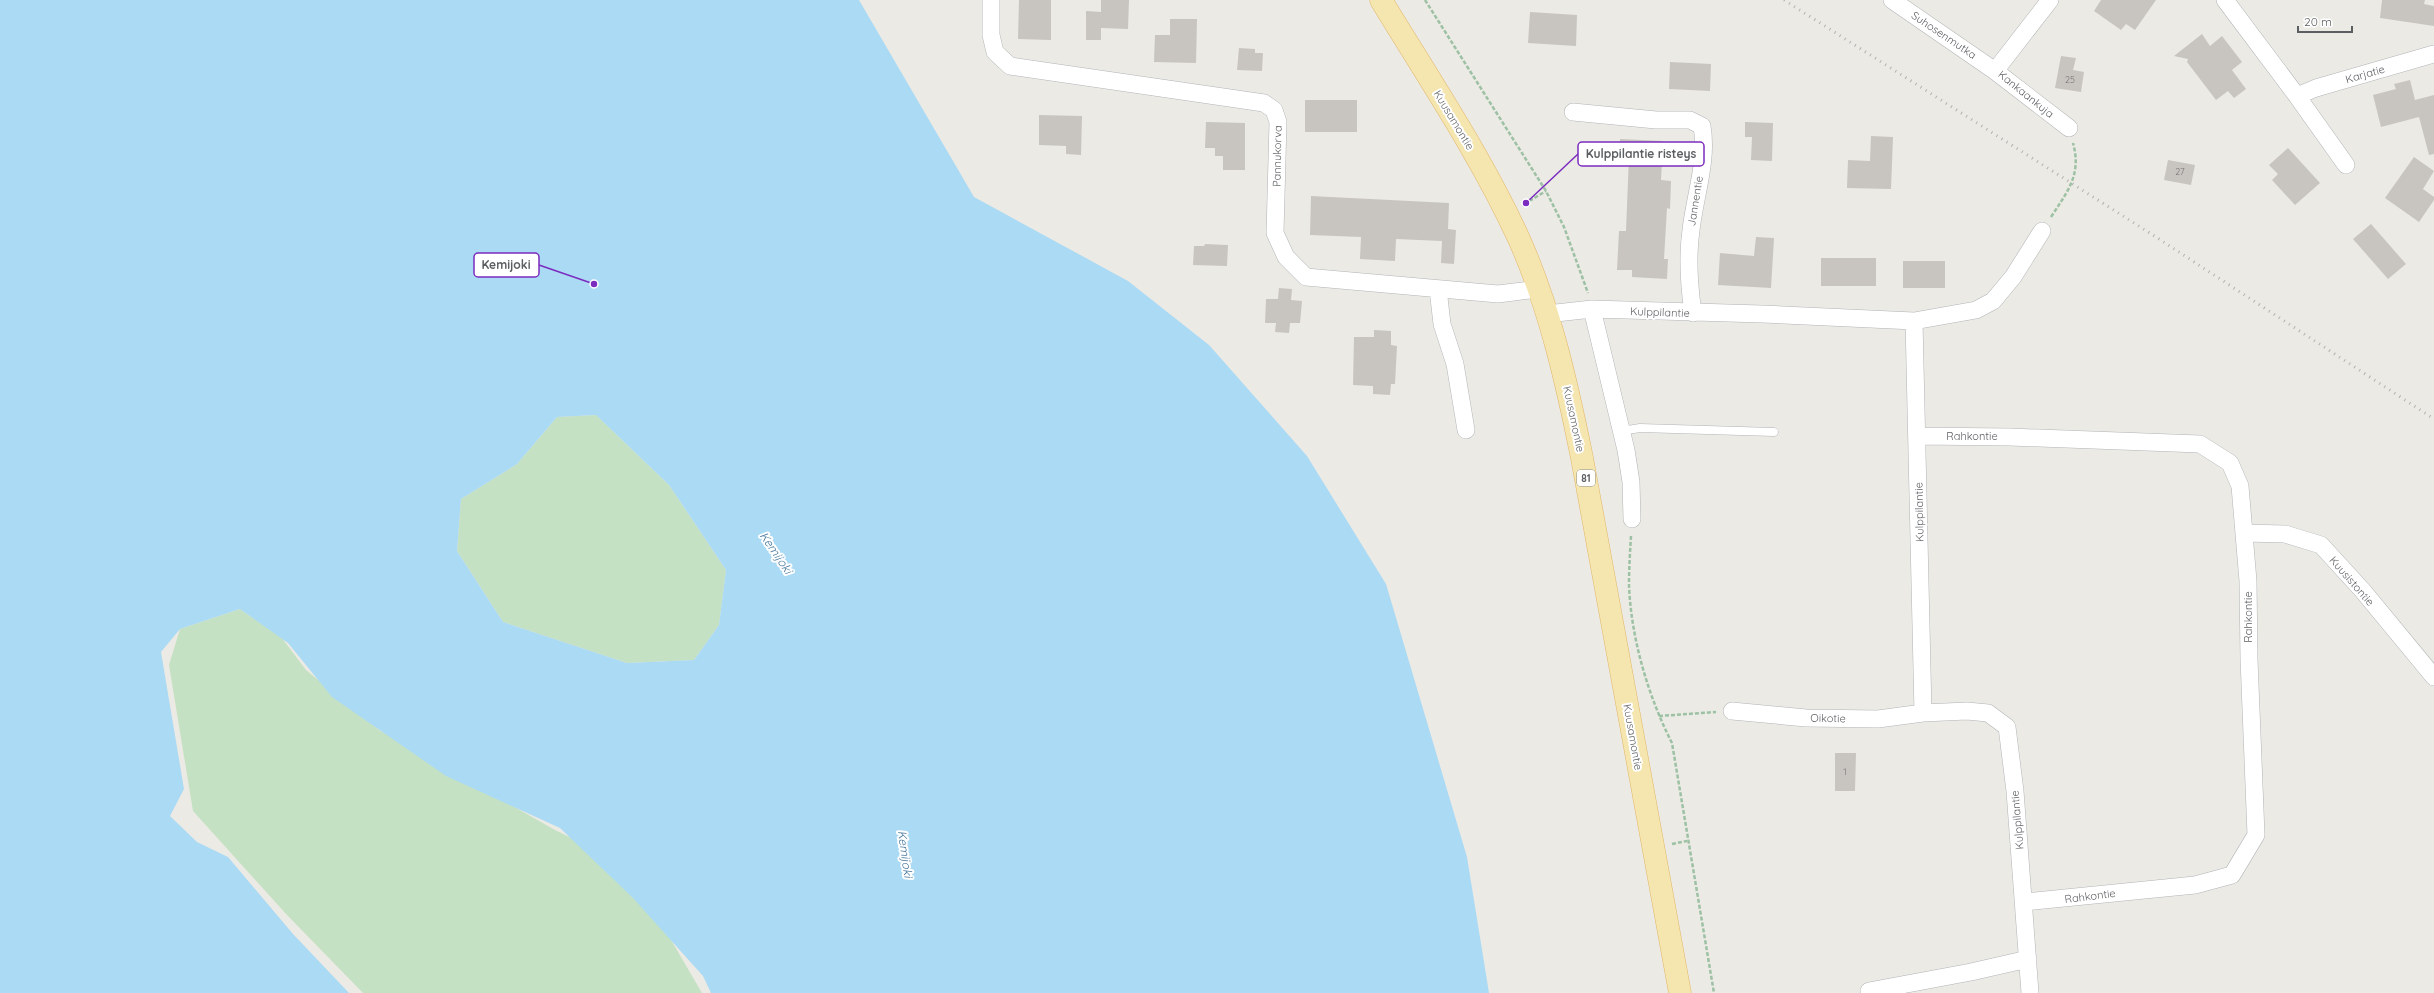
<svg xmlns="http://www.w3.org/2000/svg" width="2434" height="993" viewBox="0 0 2434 993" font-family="Quicksand,sans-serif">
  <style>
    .green { fill: #c5e1c3 }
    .water { fill: #abdaf5; fill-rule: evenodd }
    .building { fill: #c8c5c0 }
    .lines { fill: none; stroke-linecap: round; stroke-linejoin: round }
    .lane-casing { stroke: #b1b4b7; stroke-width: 9 }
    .street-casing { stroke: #b1b4b7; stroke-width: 18 }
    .primary-casing { stroke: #e1b668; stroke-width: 23 }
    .path { stroke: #9cc1a4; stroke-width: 2.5; stroke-dasharray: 4 2; stroke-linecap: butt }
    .lane { stroke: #fff; stroke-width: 8 }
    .street { stroke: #fff; stroke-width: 17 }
    .primary { stroke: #f5e5af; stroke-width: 22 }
    .rail { stroke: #b1b2b2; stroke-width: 3; stroke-dasharray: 1 5; stroke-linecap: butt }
    .labels { text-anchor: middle; stroke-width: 4; stroke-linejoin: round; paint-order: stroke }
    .number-label { font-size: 9px; fill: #77787a }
    .shield { fill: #fff; stroke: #8d8f91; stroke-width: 1 }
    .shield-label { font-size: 10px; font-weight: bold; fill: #5c5f62 }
    .street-label { font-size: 11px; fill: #5c5f62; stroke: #fff }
    .water-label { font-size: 12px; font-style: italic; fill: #47779c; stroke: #fff }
    .leader { fill: none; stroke: #7b2cbf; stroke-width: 1.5 }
    .callout-dot { fill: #7b2cbf; stroke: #fff; stroke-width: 1.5 }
    .callout { fill: #fff; stroke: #7b2cbf; stroke-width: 1.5 }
    .callout-label { font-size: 12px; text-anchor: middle; font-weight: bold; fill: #5c5f62 }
  </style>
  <rect width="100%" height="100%" fill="#eceae4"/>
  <!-- green -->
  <path class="green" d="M596,415L669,485L726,570L719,625L694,660L627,663L503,622L457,551L461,499L517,464L557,417Z
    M240,609L282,638L306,670L379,730L555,830L612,858L639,885L702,993H363L287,915L193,811L169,665L180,629Z"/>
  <!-- water -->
  <path class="water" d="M0,0H859L974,197L1128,281L1209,345L1307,456L1386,584L1467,857L1489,993H711L703,976L633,898L560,828L446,776L332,697L288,643L240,609L180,629L161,652L184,789L170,816L197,842L228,857L293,934L349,993H0ZM596,415L669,485L726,570L719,625L694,660L627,663L503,622L457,551L461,499L517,464L557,417Z"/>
  <!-- building -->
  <path class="building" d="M1019,0H1051V40L1018,39Z
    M1101,0H1129L1128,29L1101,28V40H1086V11L1101,12Z
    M2101,0H2156L2135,30L2126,24L2121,30L2094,11Z
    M2382,0H2425L2424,4L2434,6V26L2380,18Z
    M1530,12L1577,15L1576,46L1528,43Z
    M1170,19H1197L1196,63L1154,62L1155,35H1170Z
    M2202,34L2210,46L2222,36L2242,62L2232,70L2246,89L2234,98L2228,91L2216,100L2187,62L2188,59L2174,56Z
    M1239,48L1255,49V53H1263L1262,71L1237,70Z
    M2061,56L2076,58L2073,70L2084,72L2081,92L2055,88Z
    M1670,62L1711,64L1710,91L1669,89Z
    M2410,80L2415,100L2434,95V154L2429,155L2419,117L2381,127L2373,95L2396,89L2394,84Z
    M1305,100H1357V132H1305Z
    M1039,115L1082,116L1081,155L1066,154V146L1039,145Z
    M1206,122L1245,123V170H1223V156H1215V148H1205Z
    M1745,122L1773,123L1772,161L1751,160L1752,137H1745Z
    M1871,136L1893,137L1891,189L1847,188L1848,160L1870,161Z
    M1620,139L1663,141L1661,180L1671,181L1670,209L1667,208L1664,259H1668L1667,279L1632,277V270H1617L1619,231H1626L1629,156L1620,155Z
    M2288,148L2320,183L2295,205L2272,180L2278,174L2269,165Z
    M2414,157L2434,171L2423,189L2434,197V200L2419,222L2385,198Z
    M2168,160L2195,165L2191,185L2164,180Z
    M1311,196L1449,203L1448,229L1456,230L1454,264L1441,263L1442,241L1396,239L1395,261L1360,259L1361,237L1310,235Z
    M2371,224L2406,264L2388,279L2353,239Z
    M1756,237L1774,238L1771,288L1718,285L1720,253L1754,256Z
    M1205,244L1228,245L1227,266L1193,265L1194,246H1204Z
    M1821,258H1876V286H1821Z
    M1903,261H1945V288H1903Z
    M1279,288L1292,289L1291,300L1302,301L1300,323H1290L1289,333L1275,332L1276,323H1265L1266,299H1278Z
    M1374,330L1391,331V345L1397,346L1395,384H1391L1390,395L1373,394V386L1353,385L1354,337H1374Z
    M1835,753H1856L1855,791H1835Z"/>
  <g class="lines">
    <!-- lane casing -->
    <g class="lane-casing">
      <path id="lane" d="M1621,431L1640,428L1774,432"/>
    </g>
    <!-- street casing -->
    <g class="street-casing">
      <path id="street" d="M991,0V35L995,52L1010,66L1264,103L1274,110L1278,122L1275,233L1286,257L1306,277L1498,294L1538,289
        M1892,0L1995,71
        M2050,0L1995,71L2069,128
        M2225,0L2297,96L2316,88L2434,54
        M2297,96L2346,165
        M1573,112L1656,120H1690L1702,126C1708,160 1695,195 1691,230C1687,258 1689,285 1693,313
        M1438,289L1442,324L1455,364L1466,430
        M1592,309L1626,450L1631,482L1632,519
        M1547,314L1592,309L1762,314L1914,321L1976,310L1993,301L2013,277L2042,231
        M1914,321L1923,713L1967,711L1988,713L2007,727L2015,791L2030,993
        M1918,436L2010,437L2200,444L2230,463L2240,486L2248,581L2249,659L2256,835L2232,875L2195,885L2024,902
        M2244,533L2285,534L2321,545L2363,591L2434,677
        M1732,711L1806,718L1878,719L1923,713
        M1869,991L1971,972L2028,959"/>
    </g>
    <!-- primary casing -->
    <g class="primary-casing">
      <path id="primary" d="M1381,0C1429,79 1481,156 1519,239C1550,308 1567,384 1582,458L1680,993"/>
    </g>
    <!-- path -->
    <path class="path" d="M1425,0L1546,191L1564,227L1588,293
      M1526,205V203L1546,191
      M2051,217C2067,192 2082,175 2073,143
      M1631,536C1630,552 1629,569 1629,585C1631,638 1648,696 1672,743L1714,993
      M1659,716L1716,712
      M1672,844L1687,841"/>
    <!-- lane -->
    <use href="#lane" class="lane"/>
    <!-- street -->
    <use href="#street" class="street"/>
    <!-- primary -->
    <use href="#primary" class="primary"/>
    <!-- rail -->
    <path class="rail" d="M1784,0L2156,237L2434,419"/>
  </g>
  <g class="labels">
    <!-- number labels -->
    <g class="number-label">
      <text x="2070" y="83">25</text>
      <text x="2180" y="175">27</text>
      <text x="1845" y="775">1</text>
    </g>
    <!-- shield labels -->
    <rect class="shield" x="1577" y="470" width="18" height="16" rx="3"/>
    <g class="shield-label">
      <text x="1586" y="482">81</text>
    </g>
    <!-- street labels -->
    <g class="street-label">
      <text transform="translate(1944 35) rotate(34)" y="4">Suhosenmutka</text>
      <text transform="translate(2365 74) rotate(-16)" y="4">Karjatie</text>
      <text transform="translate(2026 94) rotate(39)" y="4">Kankaankuja</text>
      <text transform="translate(1454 120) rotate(59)" y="4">Kuusamontie</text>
      <text transform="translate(1277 156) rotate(-89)" y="4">Pannukorva</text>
      <text transform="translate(1695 201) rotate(-81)" y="4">Jannentie</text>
      <text transform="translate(1660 312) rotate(2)" y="4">Kulppilantie</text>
      <text transform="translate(1574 419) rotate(78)" y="4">Kuusamontie</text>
      <text x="1972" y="440">Rahkontie</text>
      <text transform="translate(1919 512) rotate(-91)" y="4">Kulppilantie</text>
      <text transform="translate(2352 581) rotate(49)" y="4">Kuusistontie</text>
      <text transform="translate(2248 617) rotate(-90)" y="4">Rahkontie</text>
      <text transform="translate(1828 718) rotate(1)" y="4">Oikotie</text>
      <text transform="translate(1633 737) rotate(80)" y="4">Kuusamontie</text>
      <text transform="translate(2017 820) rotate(-95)" y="4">Kulppilantie</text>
      <text transform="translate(2090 896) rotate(-7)" y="4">Rahkontie</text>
    </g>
    <!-- water labels -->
    <g class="water-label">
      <text transform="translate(776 553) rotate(56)" y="4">Kemijoki</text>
      <text transform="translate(905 854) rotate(82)" y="4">Kemijoki</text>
    </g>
  </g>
  <!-- callouts -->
  <path class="leader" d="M1526 203L1578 154M594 284L539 265"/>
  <g class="callout-dot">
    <circle cx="1526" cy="203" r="4"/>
    <circle cx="594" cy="284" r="4"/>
  </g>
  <g class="callout">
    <rect x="1578" y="142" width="126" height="24" rx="4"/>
    <rect x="474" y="253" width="65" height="24" rx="4"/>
  </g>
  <g class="callout-label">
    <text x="1641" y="158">Kulppilantie risteys</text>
    <text x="506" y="269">Kemijoki</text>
  </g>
  <!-- scale -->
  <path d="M2298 26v6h54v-6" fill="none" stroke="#5c5f62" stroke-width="2"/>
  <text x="2304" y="26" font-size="12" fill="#5c5f62" stroke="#ffffff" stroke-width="3" paint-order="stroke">20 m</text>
</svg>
